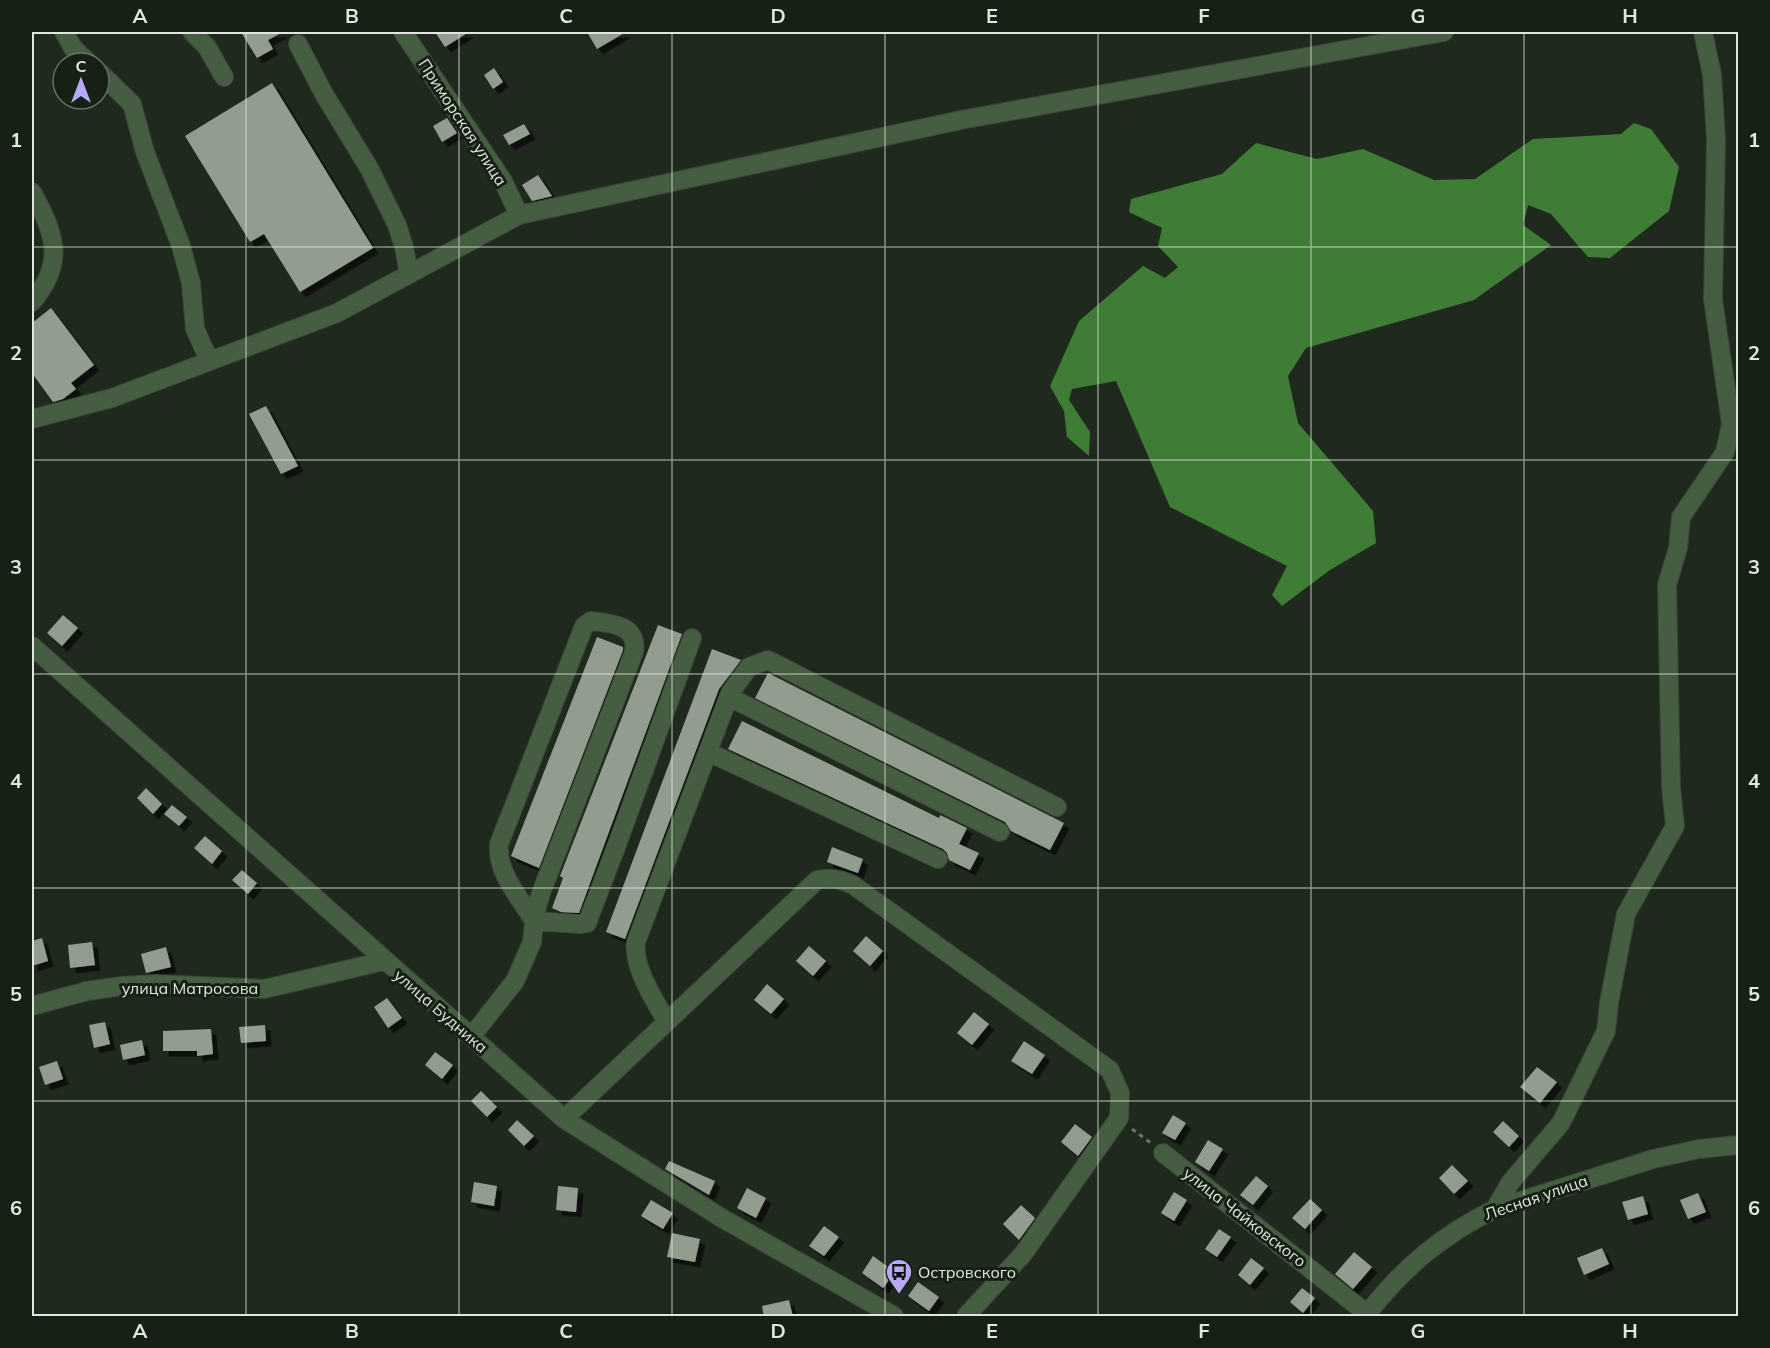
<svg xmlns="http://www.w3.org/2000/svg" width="1770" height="1348" viewBox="0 0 1770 1348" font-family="Mulish,sans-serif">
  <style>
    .water { fill: #3f7c35 }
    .building { fill: #929d90; filter: url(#shadow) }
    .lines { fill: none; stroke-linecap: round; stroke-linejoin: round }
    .minor-casing { stroke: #3b4439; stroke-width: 20 }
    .path { stroke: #6d756b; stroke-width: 3; stroke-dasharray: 4.5 4.5; stroke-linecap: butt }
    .minor { stroke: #455d40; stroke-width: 18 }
    .grid { fill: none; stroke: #e0e7df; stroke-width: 1.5; stroke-opacity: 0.55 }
    .labels { text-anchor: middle; stroke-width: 6; stroke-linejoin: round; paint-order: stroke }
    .street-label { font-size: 16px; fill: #e0e7df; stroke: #162015 }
    .poi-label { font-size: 16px; fill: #e0e7df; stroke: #162015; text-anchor: start }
    .neatline { fill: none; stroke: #e0e7df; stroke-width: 2 }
    .grid-label { font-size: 20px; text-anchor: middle; font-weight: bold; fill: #e0e7df }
  </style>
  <defs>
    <filter id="shadow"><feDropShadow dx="5.5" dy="5.5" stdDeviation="0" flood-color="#0009"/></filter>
  </defs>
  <rect width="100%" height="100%" fill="#20291e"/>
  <!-- water -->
  <path class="water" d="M1634,123L1651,129L1679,167L1669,211L1610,258L1588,257L1551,214L1528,205L1523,225L1551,245L1474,300L1306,348L1288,376L1298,423L1373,511L1376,543L1330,570L1282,606L1272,595L1287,566L1170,507L1116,381L1072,389L1069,400L1090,432L1089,456L1067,437L1064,411L1050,386L1079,321L1143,266L1165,278L1178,267L1158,246L1162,228L1129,212L1131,199L1222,174L1256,143L1317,159L1363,149L1434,180L1475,179L1533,139L1621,134Z"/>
  <!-- building -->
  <path class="building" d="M241,32H283L268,40L273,49L257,58Z
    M435,32H469L445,47Z
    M587,32H626L597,49Z
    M494,68L503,82L493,89L484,75Z
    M272,83L373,248L300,292L264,234L250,242L185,136Z
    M447,118L457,133L442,142L433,126Z
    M524,124L530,134L509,145L503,135Z
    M538,175L552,196L532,201L522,185Z
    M51,308L94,365L71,383L76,389L63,399L53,402L32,373V323Z
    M266,406L298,466L281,474L249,414Z
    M63,615L78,628L62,646L47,633Z
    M658,625L682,634L579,913L561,912L552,908L563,878L560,876Z
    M597,637L623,647V650L539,868L511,856Z
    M712,649L741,660L719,689L625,939L606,932Z
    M768,673L1064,823L1050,850L1011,831L1005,822L755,698Z
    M742,721L939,818L940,815L967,828L959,844L979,853L970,870L949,860L947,853L943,849L728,749Z
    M146,788L162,804L153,814L137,798Z
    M172,805L187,817L179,826L164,814Z
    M205,836L222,851L212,864L194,848Z
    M832,847L863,859L858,873L827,862Z
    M242,870L257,883L248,894L232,880Z
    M866,936L883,951L870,966L853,951Z
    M42,938L48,961L32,966V941Z
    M92,942L95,965L70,968L68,945Z
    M809,946L826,961L813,976L796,961Z
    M166,947L171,967L146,973L141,954Z
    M767,984L784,999L771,1014L754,1000Z
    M387,998L402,1018L388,1028L374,1007Z
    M974,1012L989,1024L972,1045L957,1033Z
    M105,1022L110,1044L94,1048L89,1025Z
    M265,1025L266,1041L241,1043L239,1027Z
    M211,1029L213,1054L197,1056V1051H163V1031Z
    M142,1040L145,1055L123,1060L120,1045Z
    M1024,1041L1045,1055L1032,1074L1011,1061Z
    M435,1052L453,1065L442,1079L425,1065Z
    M57,1061L63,1079L45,1085L39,1067Z
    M1537,1067L1557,1082L1540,1103L1520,1087Z
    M481,1091L497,1107L487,1117L471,1101Z
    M1173,1115L1186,1123L1175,1140L1162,1133Z
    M517,1120L534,1136L524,1146L508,1130Z
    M1503,1121L1519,1136L1509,1147L1493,1132Z
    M1075,1124L1092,1137L1078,1156L1061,1142Z
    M1208,1140L1223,1149L1209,1171L1195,1162Z
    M669,1161L715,1181L709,1195L665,1169Z
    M1452,1165L1468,1181L1454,1194L1439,1178Z
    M1256,1176L1268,1186L1253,1205L1240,1195Z
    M474,1182L497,1186L494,1206L471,1202Z
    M558,1186L578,1188L576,1212L556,1210Z
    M747,1188L766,1198L756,1218L737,1208Z
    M1174,1192L1187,1200L1174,1221L1161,1213Z
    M1698,1193L1706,1212L1688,1219L1680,1200Z
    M1643,1196L1648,1214L1628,1220L1622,1202Z
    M1310,1199L1322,1210L1305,1229L1292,1218Z
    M651,1200L673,1213L663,1229L641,1216Z
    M1021,1205L1035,1218L1019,1240L1003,1224Z
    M824,1226L839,1237L824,1256L809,1246Z
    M1219,1229L1231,1237L1217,1257L1205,1249Z
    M672,1233L700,1239L695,1262L667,1257Z
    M1602,1248L1609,1264L1584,1275L1577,1258Z
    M1354,1252L1372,1267L1353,1289L1335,1274Z
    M873,1256L895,1272L883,1288L862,1273Z
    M1251,1258L1264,1268L1250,1285L1238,1275Z
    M918,1282L939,1297L929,1311L908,1296Z
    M1302,1288L1315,1298L1303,1313L1290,1302Z
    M789,1300L793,1317H764L762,1306Z"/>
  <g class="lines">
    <!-- minor casing -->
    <g class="minor-casing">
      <path id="minor" d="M64,32L73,48L89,63
        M192,32L207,47L224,77
        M403,32L503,181L519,215
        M298,44L324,94L369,168L397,225L404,247L409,274
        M99,72L132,104L145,152L181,246L191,283L195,329L209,360
        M32,192C55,234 66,262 32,302
        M32,419L112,398L337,313L519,215L961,120L1444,32
        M32,646L564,1119L720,1217L894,1316
        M729,697L1000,832
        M708,752L938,859
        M32,1006L87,991L122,986L156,984L264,989L384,961
        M666,1021C654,998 633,969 636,942L730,693L749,667L768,660L1057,807
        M471,1037L515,981L532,942L535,914L541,893L634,652C638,625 612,623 591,621L584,626L499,844C496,872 520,898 534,921L579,924L587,923L618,842L692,638
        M564,1119L817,880C830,877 841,879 853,885L1110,1070L1120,1093L1119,1118L1023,1254L966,1316
        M1163,1153L1370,1316
        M1495,1209L1510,1183L1561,1123L1606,1031L1609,1003L1626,914L1675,826L1671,787L1667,585L1678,548L1681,517L1725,452L1731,424L1713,299L1716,139L1712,75L1703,32
        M1367,1314C1404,1267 1442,1235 1495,1209L1653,1159L1699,1149L1738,1145"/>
    </g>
    <!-- path -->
    <path class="path" d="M1132,1129L1151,1143"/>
    <!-- minor -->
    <use href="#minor" class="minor"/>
  </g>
  <!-- grid -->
  <path class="grid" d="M246,32V1316M459,32V1316M672,32V1316M885,32V1316M1098,32V1316M1311,32V1316M1524,32V1316M32,247H1738M32,460H1738M32,674H1738M32,888H1738M32,1101H1738"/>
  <!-- icons -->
  <defs>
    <g id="bus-pin" transform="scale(1.35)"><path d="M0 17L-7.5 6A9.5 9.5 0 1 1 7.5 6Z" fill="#b7abf8" stroke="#162015"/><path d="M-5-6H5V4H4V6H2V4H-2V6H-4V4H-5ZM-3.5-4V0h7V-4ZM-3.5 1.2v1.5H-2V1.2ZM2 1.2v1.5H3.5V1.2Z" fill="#111"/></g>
  </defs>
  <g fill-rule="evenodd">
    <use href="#bus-pin" x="899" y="1272"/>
  </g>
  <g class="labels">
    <!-- street labels -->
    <g class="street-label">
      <text transform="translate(463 122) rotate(57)" y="6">Приморская улица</text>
      <text x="190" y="994">улица Матросова</text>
      <text transform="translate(441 1011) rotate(41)" y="6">улица Будника</text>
      <text transform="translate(1536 1197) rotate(-19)" y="6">Лесная улица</text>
      <text transform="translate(1245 1217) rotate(38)" y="6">улица Чайковского</text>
    </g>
    <!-- poi labels -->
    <g class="poi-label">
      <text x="918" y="1278">Островского</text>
    </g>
  </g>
  <!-- border -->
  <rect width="1770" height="1348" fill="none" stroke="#162015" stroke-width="66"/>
  <!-- north arrow -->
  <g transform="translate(81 81)"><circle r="28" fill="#162015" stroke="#677066" stroke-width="1.5"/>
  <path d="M0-4.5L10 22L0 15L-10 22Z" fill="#b7abf8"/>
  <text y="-9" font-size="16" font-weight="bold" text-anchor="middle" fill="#e0e7df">С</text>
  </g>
  <rect x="33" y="33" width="1704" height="1282" class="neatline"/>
  <g class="grid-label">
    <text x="140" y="23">A</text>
    <text x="352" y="23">B</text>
    <text x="566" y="23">C</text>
    <text x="778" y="23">D</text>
    <text x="992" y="23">E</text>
    <text x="1204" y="23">F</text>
    <text x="1418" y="23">G</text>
    <text x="1630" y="23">H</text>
    <text x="16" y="147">1</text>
    <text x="1754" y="147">1</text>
    <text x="16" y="360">2</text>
    <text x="1754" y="360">2</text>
    <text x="16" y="574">3</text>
    <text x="1754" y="574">3</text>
    <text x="16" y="788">4</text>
    <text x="1754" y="788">4</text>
    <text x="16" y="1001">5</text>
    <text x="1754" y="1001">5</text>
    <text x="16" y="1215">6</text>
    <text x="1754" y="1215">6</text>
    <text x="140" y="1338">A</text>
    <text x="352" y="1338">B</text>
    <text x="566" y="1338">C</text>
    <text x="778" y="1338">D</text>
    <text x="992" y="1338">E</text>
    <text x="1204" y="1338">F</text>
    <text x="1418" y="1338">G</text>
    <text x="1630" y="1338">H</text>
  </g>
</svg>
